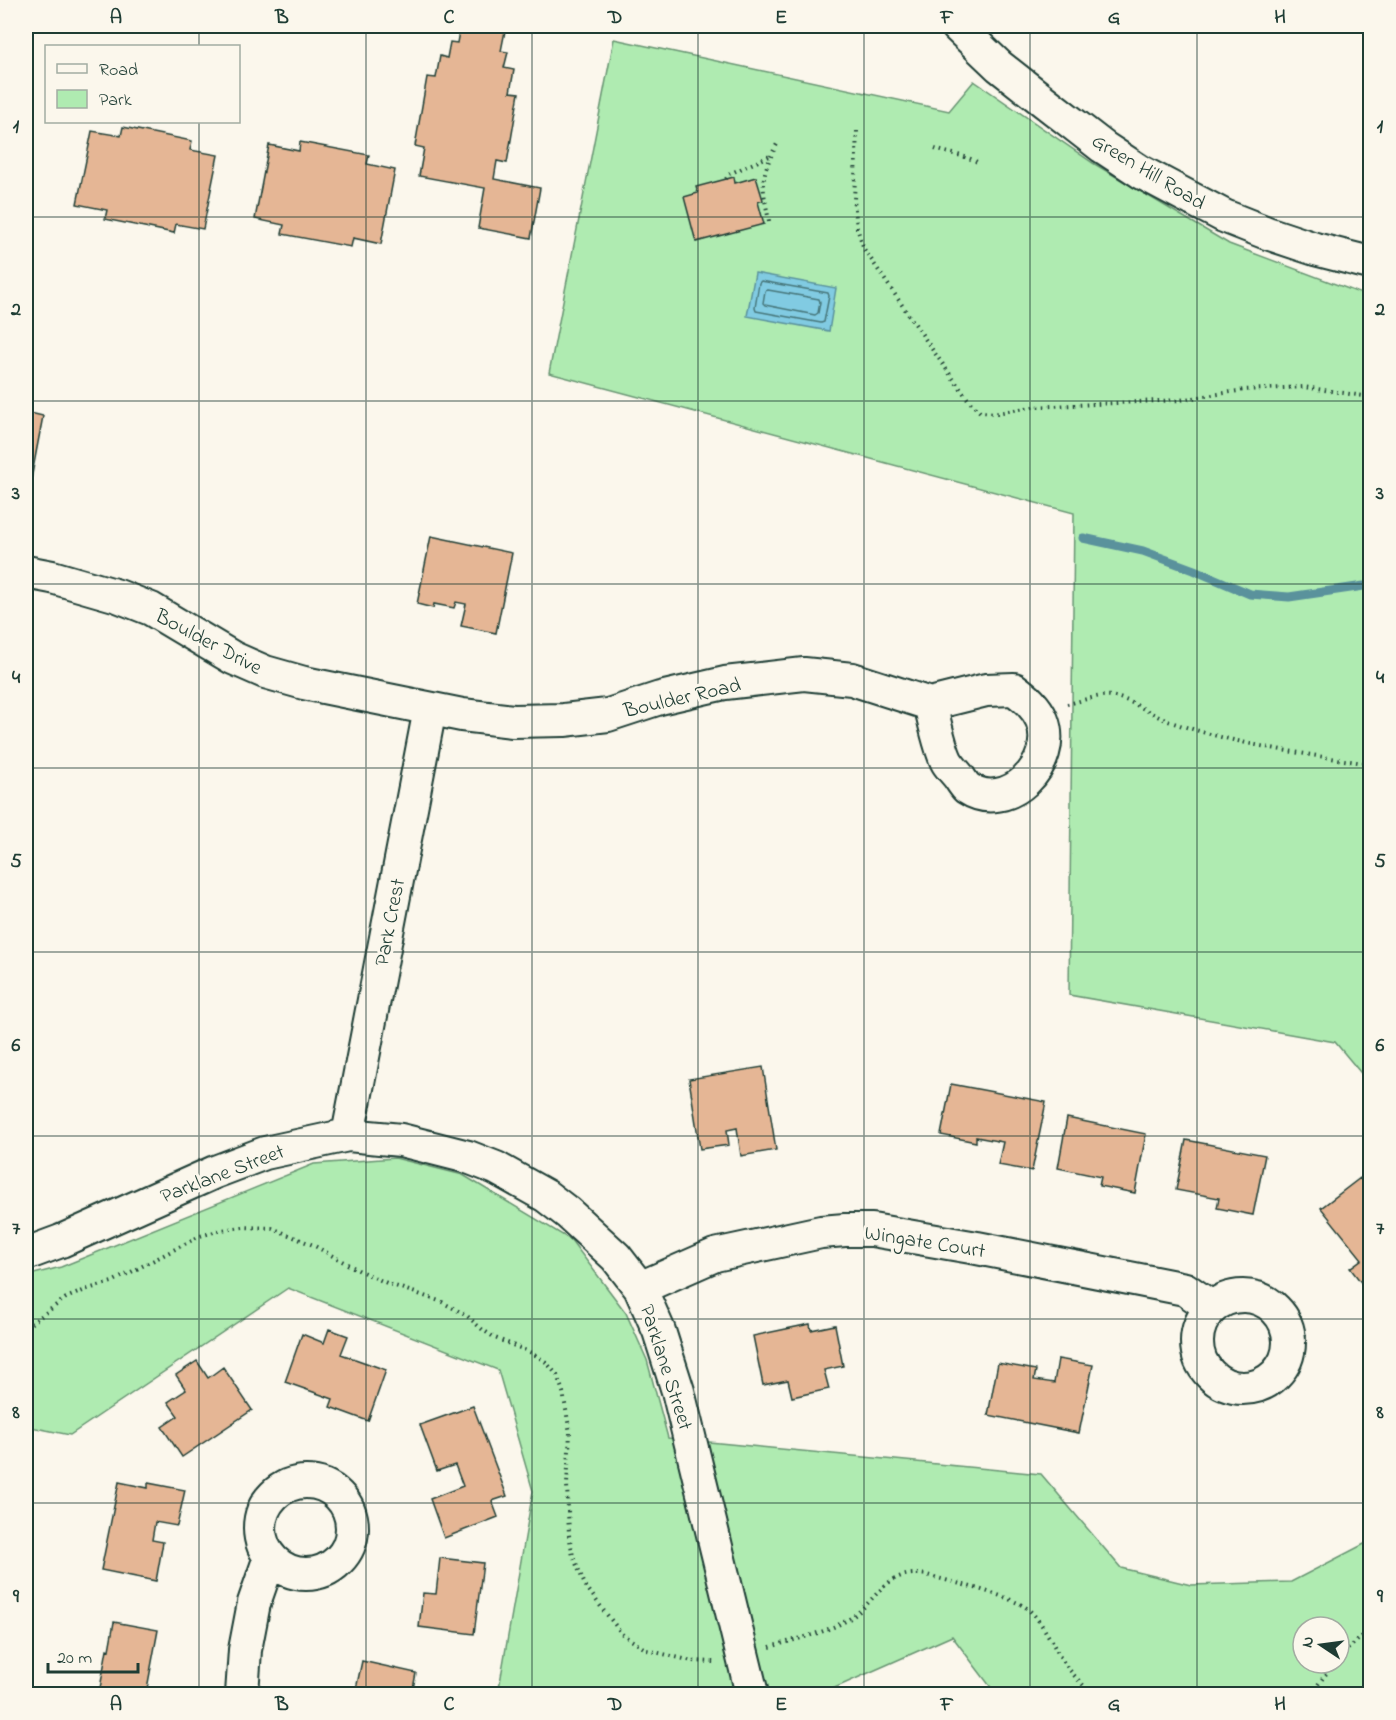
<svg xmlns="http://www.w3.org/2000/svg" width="1396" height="1720" viewBox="0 0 1396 1720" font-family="'Indie Flower',sans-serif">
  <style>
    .green { fill: #afebb1; stroke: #679472; stroke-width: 1.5; fill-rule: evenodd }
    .water { fill: #81cbe2; stroke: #5a929c; stroke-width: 1.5 }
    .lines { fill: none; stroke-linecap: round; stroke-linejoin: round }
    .shore { stroke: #46767a; stroke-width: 1.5 }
    .stream { stroke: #5a929c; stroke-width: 9 }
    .building { fill: #e5b695; stroke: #1f3d34; stroke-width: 1.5 }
    .street-casing { stroke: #1f3d34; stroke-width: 36 }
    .path { stroke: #1f3d34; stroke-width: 4; stroke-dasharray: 1.5 4.5; stroke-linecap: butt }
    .street { stroke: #fbf7ec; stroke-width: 32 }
    .grid { fill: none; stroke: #1f3d34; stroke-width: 1.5; stroke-opacity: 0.55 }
    .labels { text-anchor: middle; stroke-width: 6; stroke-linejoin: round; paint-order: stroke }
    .street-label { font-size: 21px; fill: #1f3d34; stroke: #fbf7ec }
    .neatline { fill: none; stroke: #1f3d34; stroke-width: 2 }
    .grid-label { font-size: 20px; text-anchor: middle; font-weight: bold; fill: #1f3d34 }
  </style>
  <rect width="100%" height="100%" fill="#fbf7ec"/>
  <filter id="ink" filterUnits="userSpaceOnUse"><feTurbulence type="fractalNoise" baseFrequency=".0167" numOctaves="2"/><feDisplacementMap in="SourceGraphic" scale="12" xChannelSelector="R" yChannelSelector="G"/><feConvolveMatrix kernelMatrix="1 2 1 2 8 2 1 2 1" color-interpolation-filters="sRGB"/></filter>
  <g filter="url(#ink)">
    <!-- green -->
    <path class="green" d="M614,39L949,111L974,81L1093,163L1229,244L1370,297V1084L1335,1042L1069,995L1074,513L549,373Z
      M395,1158L463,1175L571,1240L626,1313L647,1360L668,1438L1041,1474L1121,1568L1191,1585L1291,1582L1370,1541V1694H996L952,1636L821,1694H498L533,1491L498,1370L288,1288L70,1435L26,1426V1276L61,1267L314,1164ZM1303,1627H1339V1663H1303Z"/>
    <!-- water -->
    <path class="water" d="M755,273L836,288L829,331L747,316Z"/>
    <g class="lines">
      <!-- shore -->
      <path class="shore" d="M761,281L828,293L829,296L824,322L821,323L756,311L755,308L759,283Z
        M768,290L819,299L820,302L818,313L815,315L765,305L763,303L765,291Z"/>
      <!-- stream -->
      <path class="stream" d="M1083,538L1143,551L1194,570L1250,594L1289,597L1364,586"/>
    </g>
    <!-- building -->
    <path class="building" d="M460,26H506L501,51L508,52L504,68L514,70L510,92L519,93L507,163L497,161L494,179L540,188L531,238L478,228L485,188L419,176L424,148L415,146L427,77L436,78L440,56L447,58L450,42L457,43Z
      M123,127L192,141L190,150L218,155L203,229L176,224L174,233L105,219L107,210L77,204L92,131L121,136Z
      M300,142L369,155L367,164L395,170L381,244L353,238L351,247L282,234L284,225L255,219L269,145L299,151Z
      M734,177L735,183L756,177L763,200L758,202L764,224L696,242L684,197L698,193L696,187Z
      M26,412L43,416L30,485L26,484Z
      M431,536L512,553L496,633L461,626L466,604L456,602L454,608L434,604L433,608L417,604Z
      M763,1067L776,1150L741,1156L737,1128L727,1130L729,1145L700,1149L689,1079Z
      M951,1084L1046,1102L1032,1171L998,1165L1003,1142L976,1137V1142L941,1135Z
      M1067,1118L1146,1134L1135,1193L1099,1186L1101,1177L1058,1168Z
      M1186,1140L1265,1155L1253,1215L1217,1208L1219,1198L1176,1190Z
      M1360,1178L1370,1192V1294L1350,1268L1362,1259L1321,1208Z
      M810,1324L811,1330L835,1325L843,1366L824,1370L829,1389L792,1397L788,1380L763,1385L753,1336Z
      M329,1329L348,1336L341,1354L386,1370L368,1421L330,1407L333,1399L285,1382L302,1334L324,1343Z
      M1058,1359L1093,1365L1079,1433L988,1415L998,1363L1036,1370L1034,1380L1054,1383Z
      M197,1361L208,1378L223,1367L252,1410L182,1457L162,1427L178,1416L168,1402L186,1390L176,1375Z
      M473,1406L507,1496L492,1501L498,1517L444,1538L430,1499L463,1486L455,1465L437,1471L420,1425Z
      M119,1482L148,1488V1483L185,1490L177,1526L155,1522L152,1540L163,1542L156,1581L101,1570Z
      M440,1558L483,1563L474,1634L419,1627L423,1593L436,1594Z
      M114,1622L158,1630L146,1694H99L107,1649L109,1650Z
      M362,1661L416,1673L412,1694H355Z"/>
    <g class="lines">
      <!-- street casing -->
      <g class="street-casing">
        <path id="street" d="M957,26L999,66L1036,95L1103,147L1141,172L1224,216L1267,233L1315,249L1370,263
          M26,572L52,577L118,596L151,609L233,658L265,672L304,683L462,715L513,721L564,720L608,715L660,698L725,683L804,674L852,679L930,704
          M1014,689C1026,698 1036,706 1042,720C1059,763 1007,815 967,788C964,785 961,780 959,777C955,772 950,767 947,762C940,749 934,719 930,704L986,690Z
          M348,1135L430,709
          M26,1254L61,1241L215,1172L265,1153L348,1135L401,1140L468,1157L496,1168L546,1196L568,1213L616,1257L640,1288L659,1331L678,1391L752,1694
          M640,1288L715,1255L821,1232L845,1230H872L977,1248L1185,1289L1211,1307
          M1197 1342a46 46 0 1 1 92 0a46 46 0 1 1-92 0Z
          M260 1528a46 46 0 1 1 92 0a46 46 0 1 1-92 0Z
          M242,1694L245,1650L254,1603L270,1557"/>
      </g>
      <!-- path -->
      <path class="path" d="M857,131L854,200L857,228L864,249L934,352L970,402L980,412L997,413L1032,407L1180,400L1244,390L1304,387L1370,397
        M935,149C946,153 968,156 977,162
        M726,179L729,174L772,155
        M769,221C762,184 759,179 777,144
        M1067,704C1078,702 1100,694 1111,696C1134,700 1152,716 1174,723C1237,745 1305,754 1370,764
        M26,1327L66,1298L88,1289L112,1282L200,1236L221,1230L243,1227L272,1228L313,1245L360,1271L389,1284L442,1302L466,1315L483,1330L495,1338L532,1353L546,1362L557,1375L563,1392L570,1433L567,1484L569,1535L573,1556L585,1585L604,1611L623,1635L647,1650L692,1661L714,1662
        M770,1647C796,1639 826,1633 849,1619C879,1600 884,1568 927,1575C951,1582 1010,1595 1028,1609C1042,1622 1050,1639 1059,1655C1068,1670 1080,1682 1092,1694
        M1339,1657L1370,1629
        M1311,1694L1334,1663"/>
      <!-- street -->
      <use href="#street" class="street"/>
    </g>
  </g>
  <!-- grid -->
  <path class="grid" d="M199,26V46M366,26V1694M532,26V1694M698,26V1694M864,26V1694M1030,26V1694M1197,26V1694M199,122V1694M26,217H1370M26,401H1370M26,584H1370M26,768H1370M26,952H1370M26,1136H1370M26,1319H1370M26,1503H1370"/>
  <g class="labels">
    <!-- street labels -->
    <g class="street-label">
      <text transform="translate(1149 171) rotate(31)" y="7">Green Hill Road</text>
      <text transform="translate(209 641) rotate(28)" y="7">Boulder Drive</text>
      <text transform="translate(682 697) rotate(-13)" y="7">Boulder Road</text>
      <text transform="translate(389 922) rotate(-79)" y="7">Park Crest</text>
      <text transform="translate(222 1173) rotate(-21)" y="7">Parklane Street</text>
      <text transform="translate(925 1241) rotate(9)" y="7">Wingate Court</text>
      <text transform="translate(667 1367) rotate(72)" y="7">Parklane Street</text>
    </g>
  </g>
  <!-- margin -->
  <rect width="1396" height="1720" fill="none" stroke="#fbf7ec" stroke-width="66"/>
  <!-- legend -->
  <rect x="45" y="45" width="195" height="78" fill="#fbf7ec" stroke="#a3ada2" stroke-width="1.5"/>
  <rect x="57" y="64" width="30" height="9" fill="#fbf7ec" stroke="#a3ada2" stroke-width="1.5"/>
  <text x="99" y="75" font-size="18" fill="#1f3d34">Road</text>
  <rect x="57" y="90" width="30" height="18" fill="#afebb1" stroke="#a3ada2" stroke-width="1.5"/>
  <text x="99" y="105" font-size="18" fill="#1f3d34">Park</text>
  <!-- north arrow -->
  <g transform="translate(1321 1645) rotate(283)"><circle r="28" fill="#fbf7ec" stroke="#a3ada2" stroke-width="1.5"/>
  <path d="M0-4.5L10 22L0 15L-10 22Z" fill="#1f3d34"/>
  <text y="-9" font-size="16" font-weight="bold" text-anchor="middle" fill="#1f3d34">N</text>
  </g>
  <!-- scale -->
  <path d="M48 1663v9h90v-9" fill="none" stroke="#1f3d34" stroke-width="3"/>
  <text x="57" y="1663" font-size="18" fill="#1f3d34" stroke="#fbf7ec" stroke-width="4.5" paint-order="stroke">20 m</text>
  <rect x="33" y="33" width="1330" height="1654" class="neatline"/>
  <g class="grid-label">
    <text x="116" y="23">A</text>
    <text x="282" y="23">B</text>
    <text x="449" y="23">C</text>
    <text x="615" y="23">D</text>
    <text x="781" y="23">E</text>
    <text x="947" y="23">F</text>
    <text x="1114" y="23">G</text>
    <text x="1280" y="23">H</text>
    <text x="16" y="132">1</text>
    <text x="1380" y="132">1</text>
    <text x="16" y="315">2</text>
    <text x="1380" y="315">2</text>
    <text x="16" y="499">3</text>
    <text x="1380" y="499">3</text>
    <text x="16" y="683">4</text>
    <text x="1380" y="683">4</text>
    <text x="16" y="867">5</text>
    <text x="1380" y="867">5</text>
    <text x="16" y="1051">6</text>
    <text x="1380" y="1051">6</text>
    <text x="16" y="1234">7</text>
    <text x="1380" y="1234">7</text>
    <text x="16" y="1418">8</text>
    <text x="1380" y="1418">8</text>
    <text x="16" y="1602">9</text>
    <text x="1380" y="1602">9</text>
    <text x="116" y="1710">A</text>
    <text x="282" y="1710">B</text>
    <text x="449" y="1710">C</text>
    <text x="615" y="1710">D</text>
    <text x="781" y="1710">E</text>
    <text x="947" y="1710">F</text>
    <text x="1114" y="1710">G</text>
    <text x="1280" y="1710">H</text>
  </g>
</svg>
